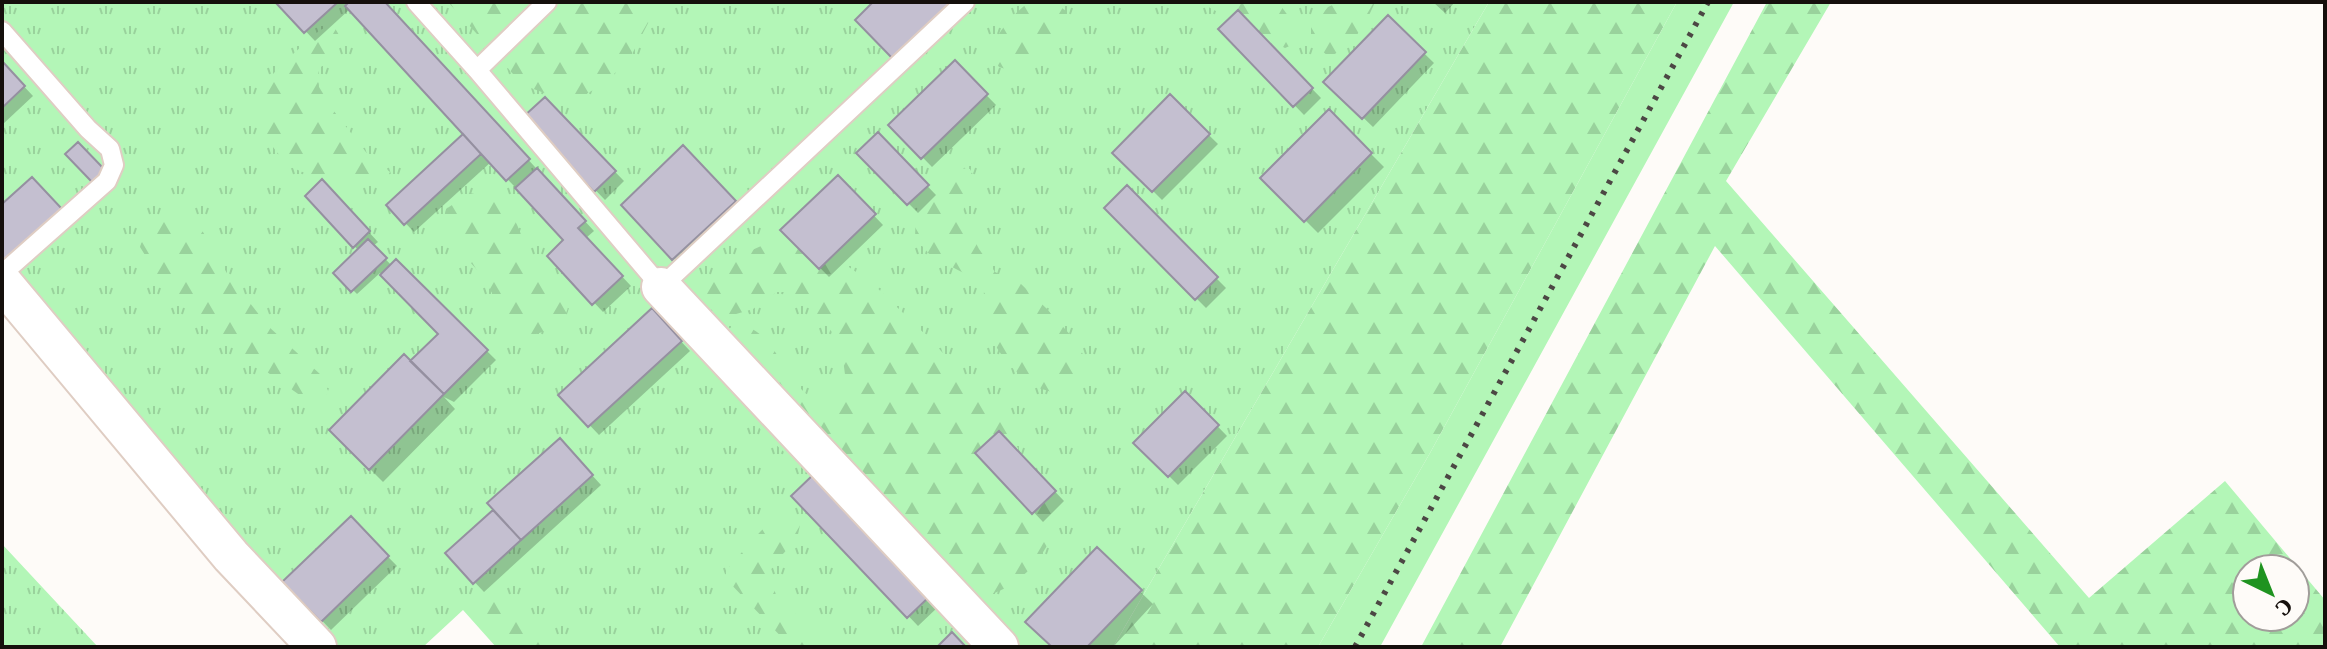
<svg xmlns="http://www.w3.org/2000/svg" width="2327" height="649" viewBox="0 0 2327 649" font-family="'Source Serif 4',serif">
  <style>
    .grass { fill: url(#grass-tufts) }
    .forest { fill: url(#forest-firs); fill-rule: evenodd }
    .garden { fill: #b3f6b7 }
    .shadow { fill: #0003 }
    .building { fill: #c4bfd0; stroke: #9590a0; stroke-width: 2 }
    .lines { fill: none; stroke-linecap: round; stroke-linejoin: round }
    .lane-casing { stroke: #dfcdc3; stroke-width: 22 }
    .street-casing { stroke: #dfcdc3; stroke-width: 42 }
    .lane { stroke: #fff; stroke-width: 18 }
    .street { stroke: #fff; stroke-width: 38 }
    .rail { stroke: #4c4744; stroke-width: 6; stroke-dasharray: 4 8; stroke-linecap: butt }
  </style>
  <defs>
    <pattern id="grass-tufts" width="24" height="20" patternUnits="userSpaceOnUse" patternTransform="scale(2)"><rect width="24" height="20" fill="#b3f6b7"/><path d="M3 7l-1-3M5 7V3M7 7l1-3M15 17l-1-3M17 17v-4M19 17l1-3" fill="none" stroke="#99d29c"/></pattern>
    <pattern id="forest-firs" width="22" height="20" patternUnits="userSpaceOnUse" patternTransform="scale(2)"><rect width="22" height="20" fill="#b3f6b7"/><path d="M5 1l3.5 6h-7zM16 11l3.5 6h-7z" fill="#99d29c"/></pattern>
  </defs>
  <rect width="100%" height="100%" fill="#fefbf8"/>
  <!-- grass -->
  <path class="grass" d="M2,2H1489L1113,647H496L463,610L423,647H332L2,273Z
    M2,544L98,647H2Z"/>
  <!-- forest -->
  <path class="forest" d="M448,2H659L630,58L605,83L571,103L523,85Z
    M1029,2H1054L1066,11L1070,23L1065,36L1029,67L1016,72L999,67L990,53C997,32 1012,15 1029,2Z
    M1199,2H1278C1287,15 1300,28 1297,43L1285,48Z
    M1339,2H1375C1365,26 1353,46 1329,57L1311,41V27L1328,7Z
    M1489,2H1677L1430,453L1318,647H1113Z
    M1767,2H1831L1726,181L2089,598L2225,481L2325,600V647H2060L1715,246L1500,647H1421ZM2247,569H2295V617H2247Z
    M333,25L339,35L333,52L318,71L319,87L333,110L369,156L390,172L386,179L377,181L367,175H310L288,166L265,137L260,109L263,85L284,62L320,30Z
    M955,168L970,169L974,177L963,211L968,228L979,249L995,272L1021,284L1047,309L1074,339L1088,363L1081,383L1055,393L1032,386L1007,363L989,336L983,309L984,291L979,281L931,256L915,238L916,211L943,178Z
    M470,193C526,204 512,232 539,270C545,279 559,286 568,295C572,325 547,331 523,338L503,328L491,312L492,293L480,273L457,248L442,227L446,209Z
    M162,216L185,217L203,232L228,275L268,326L321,375L329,393L317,401L301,396L208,330L168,292L140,247L146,224Z
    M777,239L843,263L872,283L929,338L991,405L1058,512L1055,533L1035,565L1012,585L986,597L930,583L764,434L711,364L720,332C768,306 778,374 809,396C814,400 821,401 827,402L846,382L841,344L828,327L793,292H777L753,309L726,317L708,308L703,297L707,285L743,254Z
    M790,514L800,525L797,539L781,556L769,572L776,595L829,647H791L726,579V570L760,532L776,516Z
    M497,592L507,593L557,647H506C486,626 465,614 497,592Z"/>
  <!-- garden -->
  <path class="garden" d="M1677,2H1734L1380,647H1318L1430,453Z"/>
  <!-- shadow -->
  <path class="shadow" d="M278,2H383L594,231L586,238L631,286L603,312L550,256L566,240L491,162L414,232L388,205L465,134L350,9L315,41Z
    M1433,2H1455L1445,13Z
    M1238,13L1321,98L1304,115L1221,29Z
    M1388,18L1434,63L1373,127L1326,82Z
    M2,63L33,96L2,125Z
    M955,63L996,105L932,167L891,125Z
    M1170,97L1218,144L1162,200L1115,153Z
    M545,100L624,181L605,200L526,118Z
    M1329,112L1384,167L1318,233L1263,178Z
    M878,135L936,195L918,213L859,153Z
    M696,161L747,215L687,272L623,205Z
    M838,178L883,225L829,277L783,230Z
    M1127,188L1226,288L1206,308L1107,208Z
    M331,191L378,242L373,246L392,266L396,261L496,360L454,402L444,397L455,409L383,482L331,430L410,364L441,334L380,273L357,294L336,273L359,251L307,196Z
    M661,320L690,351L599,435L561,395Z
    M1185,393L1227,436L1178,485L1136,443Z
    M999,433L1064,501L1043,522L978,453Z
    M569,450L601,485L484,592L448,554L496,510Z
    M814,477L938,607L918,626L794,496Z
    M351,519L397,566L331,630L285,582Z
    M1097,550L1153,604L1113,647H1054Z"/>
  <!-- building -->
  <path class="building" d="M275,2H338L304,33Z
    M349,2H385L530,159L506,181L345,6Z
    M873,2H954L894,60L855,20Z
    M1238,10L1313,88L1293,107L1218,29Z
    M1388,15L1426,52L1362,119L1323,82Z
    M955,60L988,94L921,159L888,125Z
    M2,61L25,86L2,108Z
    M1170,94L1210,134L1152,192L1112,153Z
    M545,97L616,171L594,192L523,117Z
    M1329,109L1372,153L1304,222L1260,178Z
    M878,132L929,185L907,205L856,153Z
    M463,134L481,154L404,225L386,205Z
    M78,142L105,170L92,182L65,154Z
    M683,145L736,201L672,260L621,205Z
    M537,168L586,221L578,228L623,276L592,305L547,256L563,240L515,188Z
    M838,175L876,214L819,269L780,230Z
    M32,177L62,209L5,263L2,260V204Z
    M322,179L370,231L353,248L305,196Z
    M1127,185L1218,277L1195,300L1104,208Z
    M368,239L387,258L351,292L333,273Z
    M396,259L488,350L444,394L410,361L438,334L380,275Z
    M652,308L682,341L588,427L558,395Z
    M404,354L444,394L369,470L329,430Z
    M1185,391L1219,425L1168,477L1133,443Z
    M999,431L1056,491L1032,514L975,453Z
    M560,438L593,475L521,540L487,503Z
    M814,474L930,596L907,618L791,496Z
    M493,510L521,540L473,584L445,553Z
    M351,516L389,556L321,622L282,582Z
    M1097,547L1142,590L1087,647H1052L1025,622Z
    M952,632L966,647H937Z"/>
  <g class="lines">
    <!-- lane casing -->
    <g class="lane-casing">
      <path id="lane" d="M416,2L477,70L661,287L965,2
        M2,31L88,129L110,149L114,165L107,181L2,274
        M477,70L547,2"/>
    </g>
    <!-- street casing -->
    <g class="street-casing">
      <path id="street" d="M2,282L231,556L317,647
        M661,287L999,647"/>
    </g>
    <!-- lane -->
    <use href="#lane" class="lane"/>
    <!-- street -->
    <use href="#street" class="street"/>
    <!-- rail -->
    <path class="rail" d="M1355,647L1708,2"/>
  </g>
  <!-- border -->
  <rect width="2327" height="649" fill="none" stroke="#150f0c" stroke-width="8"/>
  <!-- north arrow -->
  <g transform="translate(2271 593) rotate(137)"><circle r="38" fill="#fefbf8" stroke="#a19d9a" stroke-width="2"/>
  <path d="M0-6L14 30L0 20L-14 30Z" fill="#1f9320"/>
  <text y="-12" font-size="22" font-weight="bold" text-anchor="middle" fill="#150f0c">С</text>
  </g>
</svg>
